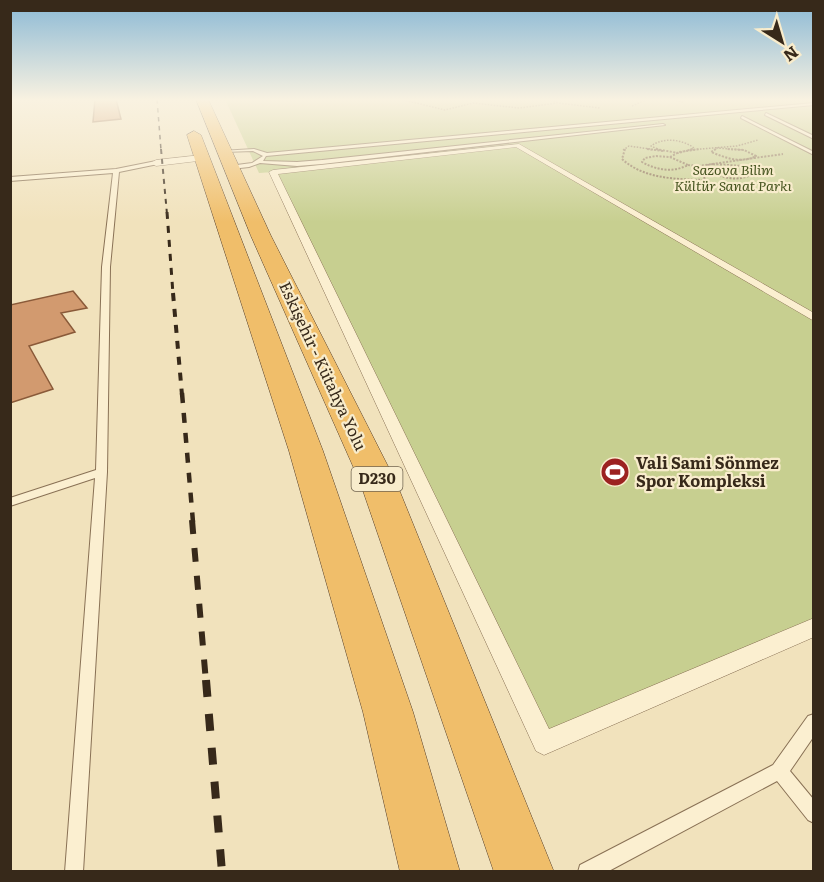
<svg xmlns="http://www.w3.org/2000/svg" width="824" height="882" viewBox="0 0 824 882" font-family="Literata,serif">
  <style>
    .green { fill: #c7cf90 }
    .building { fill: #d29a6f; stroke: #8a5a39; stroke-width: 1.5 }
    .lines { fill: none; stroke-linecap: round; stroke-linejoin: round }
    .service-casing { stroke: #897155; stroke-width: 2 }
    .pedestrian-casing { stroke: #897155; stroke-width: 1 }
    .minor-casing { stroke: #897155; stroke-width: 1 }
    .trunk-casing { stroke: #563f2a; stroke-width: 1 }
    .path-far1 { stroke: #897155; stroke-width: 1.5; stroke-dasharray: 1.5 1.5; stroke-linecap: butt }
    .path { stroke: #897155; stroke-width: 2; stroke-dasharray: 2 1.5; stroke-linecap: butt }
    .service { fill: #fbefd0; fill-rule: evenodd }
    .pedestrian { fill: #fbefd0; fill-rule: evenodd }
    .minor { fill: #fbefd0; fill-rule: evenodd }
    .trunk { fill: #f0be6a; fill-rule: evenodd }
    .rail-far6 { stroke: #37291a; stroke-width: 1.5; stroke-dasharray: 4.5 4.5; stroke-linecap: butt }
    .rail-far5 { stroke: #37291a; stroke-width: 2; stroke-dasharray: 5 5; stroke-linecap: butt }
    .rail-far4 { stroke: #37291a; stroke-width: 3; stroke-dasharray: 7 7; stroke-linecap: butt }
    .rail-far3 { stroke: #37291a; stroke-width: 4; stroke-dasharray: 8 8; stroke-linecap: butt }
    .rail-far2 { stroke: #37291a; stroke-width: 4.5; stroke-dasharray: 10 10; stroke-linecap: butt }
    .rail-far1 { stroke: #37291a; stroke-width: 6; stroke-dasharray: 14 14; stroke-linecap: butt }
    .rail { stroke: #37291a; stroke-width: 8; stroke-dasharray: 17 17; stroke-linecap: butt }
    .labels { text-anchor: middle; stroke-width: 4.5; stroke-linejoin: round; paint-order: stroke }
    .far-park-label { font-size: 14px; font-style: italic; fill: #475520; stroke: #f8eccc }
    .shield { fill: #f8eccc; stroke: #71644f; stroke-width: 1.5 }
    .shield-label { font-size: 15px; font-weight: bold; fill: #37291a }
    .street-label { font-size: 16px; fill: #37291a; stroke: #f8eccc }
    .poi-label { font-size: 16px; font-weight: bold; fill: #37291a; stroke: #f8eccc; text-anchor: start }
  </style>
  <rect width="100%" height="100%" fill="#f1e2bc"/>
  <!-- green -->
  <path class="green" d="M225,99H813V627L544,743L273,172L259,173Z"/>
  <!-- building -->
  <path class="building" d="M95,99H116L121,119L93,122Z
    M73,291L87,308L61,313L75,332L29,346L53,389L10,403V305Z"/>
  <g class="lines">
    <!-- service casing -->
    <g class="service-casing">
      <path id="service" d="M814,103V105L266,156L263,161L297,162L322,160L663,124L665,125L322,164L297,166L260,163L249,167L231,169L229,166L252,163L263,156L253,151L223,152L221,151L254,149L267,153Z
        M766,113L814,136V139L765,115Z
        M742,116L814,152V155L741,118Z
        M156,161L158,164L119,172L110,267L107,472L83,872H65L95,478L10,506V498L96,470L102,267L113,173L10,181V177L116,169Z
        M814,714V736L790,771L814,800V823L808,820L777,781L607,872H578L580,865L773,765L808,716Z"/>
    </g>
    <!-- pedestrian casing -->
    <g class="pedestrian-casing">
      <path id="pedestrian" d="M519,144L814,313V321L516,147L278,174L549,729L814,618V637L544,755L536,751L269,172L273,170Z"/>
    </g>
    <!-- minor casing -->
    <g class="minor-casing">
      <path id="minor" d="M202,155L207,158L206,160L156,166L151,163L156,160Z"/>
    </g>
    <!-- trunk casing -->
    <g class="trunk-casing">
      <path id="trunk" d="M196,99H208L271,236L396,482L554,872H494L360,482L251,236Z
        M194,131L201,135L323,451L413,712L460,872H400L363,712L289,451L187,135Z"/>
    </g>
    <!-- path-far1 -->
    <path class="path-far1" d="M400,99L445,110L473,103L519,108L557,103
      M548,99L558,103L600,108
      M670,99L683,102
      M632,106L648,99
      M623,150L629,146L657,150
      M660,150L651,146C663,137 682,139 694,148L690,150
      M688,150L737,146L758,140
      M714,150L717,148L744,150"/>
    <!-- path -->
    <path class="path" d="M625,149L622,159C644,179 675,179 704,180L706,169
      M647,149L663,151
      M656,149L678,153L693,149
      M716,149L711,152C726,158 741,164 756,156L744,150L726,149
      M656,156L670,157L688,165C673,173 656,170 642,162L645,158Z
      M670,157L679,152L700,149
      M713,164L742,166L754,173C739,183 720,178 706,169L708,165Z
      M688,165L698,166L783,154"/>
    <!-- service -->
    <use href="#service" class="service"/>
    <!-- pedestrian -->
    <use href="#pedestrian" class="pedestrian"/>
    <!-- minor -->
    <use href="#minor" class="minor"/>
    <!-- trunk -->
    <use href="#trunk" class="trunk"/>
    <!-- rail-far6 -->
    <path class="rail-far6" d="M157,99L161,150"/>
    <!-- rail-far5 -->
    <path class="rail-far5" d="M161,149L167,214"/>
    <!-- rail-far4 -->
    <path class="rail-far4" d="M167,212L173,294"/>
    <!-- rail-far3 -->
    <path class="rail-far3" d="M173,293L182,395"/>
    <!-- rail-far2 -->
    <path class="rail-far2" d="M182,393L193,522"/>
    <!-- rail-far1 -->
    <path class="rail-far1" d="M192,520L206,682"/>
    <!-- rail -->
    <path class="rail" d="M206,680L222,872"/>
  </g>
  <!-- sky -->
  <linearGradient id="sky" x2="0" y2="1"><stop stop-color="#8bb9d5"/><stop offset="0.45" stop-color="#f9f2e1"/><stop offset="1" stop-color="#f9f2e1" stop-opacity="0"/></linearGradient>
  <rect width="824" height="222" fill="url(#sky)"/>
  <!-- icons -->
  <defs>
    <g id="stadium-disc" transform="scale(1.5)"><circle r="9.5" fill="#9c2221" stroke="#f8eccc"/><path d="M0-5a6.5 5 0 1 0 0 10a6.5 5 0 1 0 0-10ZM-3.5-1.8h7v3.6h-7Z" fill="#fff"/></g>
  </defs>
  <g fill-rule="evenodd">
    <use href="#stadium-disc" x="615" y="472"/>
  </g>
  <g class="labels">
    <!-- far-park labels -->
    <g class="far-park-label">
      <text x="733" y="175">Sazova Bilim<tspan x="733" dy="16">Kültür Sanat Parkı</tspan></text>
    </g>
    <!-- shield labels -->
    <rect class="shield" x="351.5" y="467" width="51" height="24" rx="4.5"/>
    <g class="shield-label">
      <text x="377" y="484">D230</text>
    </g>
    <!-- street labels -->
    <g class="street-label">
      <text transform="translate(323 366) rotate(65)" y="6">Eskişehir - Kütahya Yolu</text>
    </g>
    <!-- poi labels -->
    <g class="poi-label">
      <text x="636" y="469">Vali Sami Sönmez<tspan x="636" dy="18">Spor Kompleksi</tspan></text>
    </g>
  </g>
  <!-- border -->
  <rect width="824" height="882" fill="none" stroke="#37291a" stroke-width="24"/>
  <!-- north arrow -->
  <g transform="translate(782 42) rotate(143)" stroke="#f8eccc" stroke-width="4.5" paint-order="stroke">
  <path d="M0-4.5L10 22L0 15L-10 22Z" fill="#37291a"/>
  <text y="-9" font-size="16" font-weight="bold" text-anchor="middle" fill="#37291a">N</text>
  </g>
</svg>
